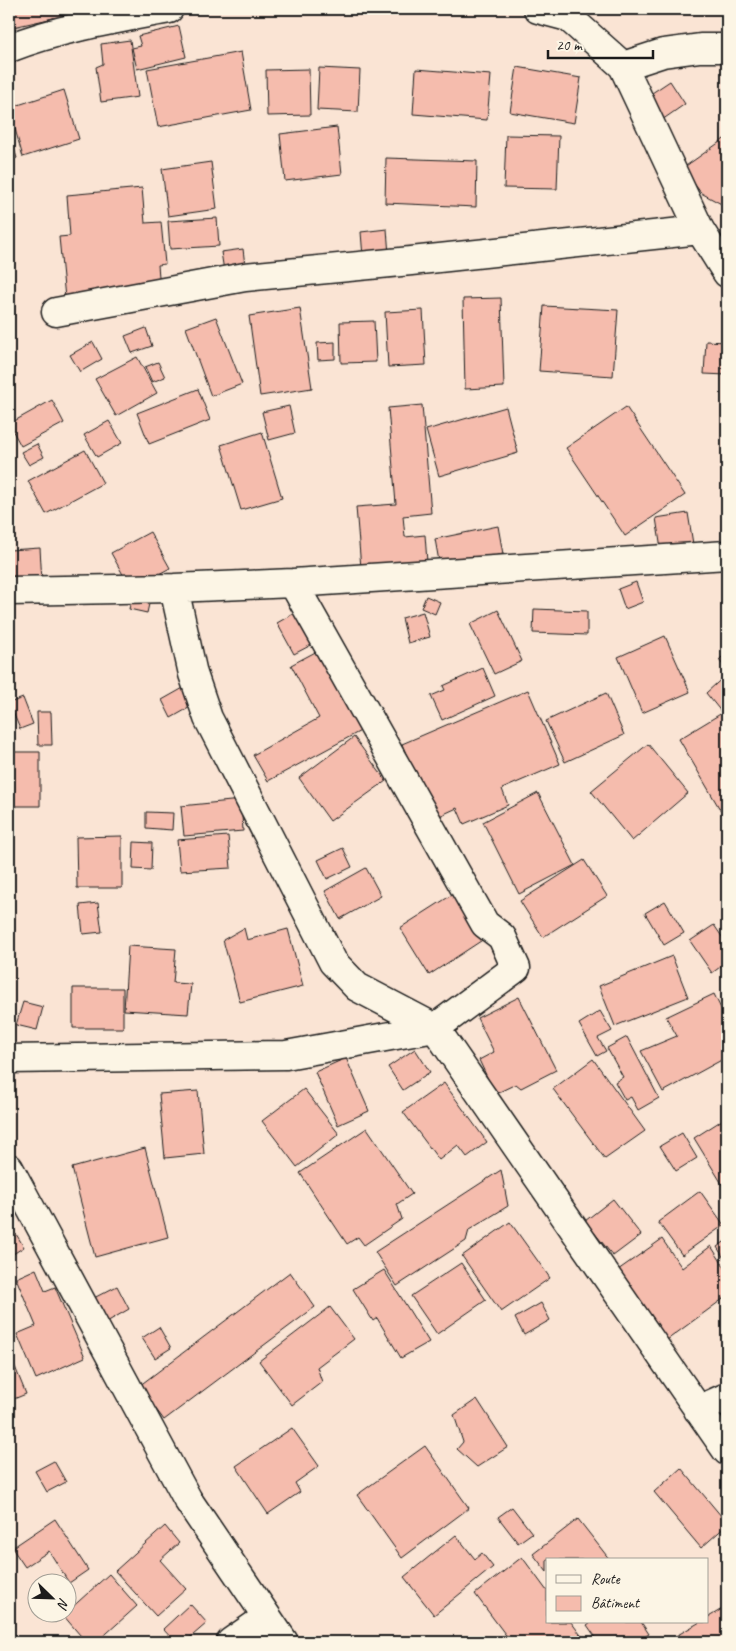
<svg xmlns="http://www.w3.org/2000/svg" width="736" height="1651" viewBox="0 0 736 1651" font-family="Caveat,sans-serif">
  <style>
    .building { fill: #f5bcad; stroke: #1c1c1c }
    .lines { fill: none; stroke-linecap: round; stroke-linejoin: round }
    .minor-casing { stroke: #1c1c1c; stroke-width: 31 }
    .minor { stroke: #fcf5e5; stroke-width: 28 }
  </style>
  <rect width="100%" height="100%" fill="#fae4d4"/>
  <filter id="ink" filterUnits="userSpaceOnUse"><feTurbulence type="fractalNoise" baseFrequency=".02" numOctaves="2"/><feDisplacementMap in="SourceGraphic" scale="10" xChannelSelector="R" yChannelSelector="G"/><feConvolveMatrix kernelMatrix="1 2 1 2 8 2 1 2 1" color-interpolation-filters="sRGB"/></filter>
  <g filter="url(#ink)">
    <!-- building -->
    <path class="building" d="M9,9H85V11L9,28Z
      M179,26L186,57L137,69L132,48L141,46L138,36Z
      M130,40L138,97L101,102L96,67L103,64L101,44Z
      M241,52L251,110L158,127L147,69Z
      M517,67L581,78L574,123L510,112Z
      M319,68L360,70L358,112L317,110Z
      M309,69L310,115L267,116L266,70Z
      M416,69L491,75L487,120L413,114Z
      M670,81L685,104L662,120L646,97Z
      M64,90L79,139L23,157L9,108Z
      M337,127L342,174L285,181L280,134Z
      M9,134L17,158L9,161Z
      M506,135L559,136L557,189L504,188Z
      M727,137V207L701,193L683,168Z
      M386,158L477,161L476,207L385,203Z
      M211,162L217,209L168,216L162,169Z
      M142,188L145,223L161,222L165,264L158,265L160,289L65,298L59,237L70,236L67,195Z
      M217,218L219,246L170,249L168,221Z
      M387,229L389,255L363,257L361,232Z
      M243,249L246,274L225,277L221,252Z
      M501,298L504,387L465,389L463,299Z
      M544,306L618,310L613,376L539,371Z
      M300,308L312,388L260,396L249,316Z
      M423,310L426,365L388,367L385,312Z
      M216,317L242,384L211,396L186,328Z
      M374,321L376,362L341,363L340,322Z
      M146,328L152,346L132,353L125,336Z
      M706,341L727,342V375L704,374Z
      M93,342L102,359L80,372L70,355Z
      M335,342V359L318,360L317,343Z
      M137,357L157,393L116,416L95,379Z
      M158,362L165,377L152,382L145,367Z
      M198,389L210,420L149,444L137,413Z
      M52,400L64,423L21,446L9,424Z
      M422,405L431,513L403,516L405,537L425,535L427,562L361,568L356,507L396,504L388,408Z
      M289,406L295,433L269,440L262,412Z
      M506,407L518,453L439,476L426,430Z
      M626,407L685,495L625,536L566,448Z
      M109,421L122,443L97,457L84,435Z
      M262,432L282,498L241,510L221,445Z
      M37,444L44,457L29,465L21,452Z
      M85,450L103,483L46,514L28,481Z
      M727,512V533L723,513Z
      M688,513L693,544L661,549L656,518Z
      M498,526L503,554L440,567L435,539Z
      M150,532L170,568L131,589L111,553Z
      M40,548L42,582L9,584V550Z
      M636,582L643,602L625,609L618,589Z
      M426,596L440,602L435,614L421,608Z
      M131,601L149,604L147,613L129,609Z
      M534,609L587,611V635L533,633Z
      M498,610L522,661L494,674L470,624Z
      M298,611L315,643L294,654L277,623Z
      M423,612L430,637L408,643L402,618Z
      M665,636L690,692L642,713L618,657Z
      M323,648L366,728L268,781L253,755L319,718L291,665Z
      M727,652V670L719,660Z
      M483,668L495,696L442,720L431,696L445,690L443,686Z
      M727,674V719L706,693Z
      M185,687L194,705L171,718L162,700Z
      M528,690L560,764L502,789L508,805L464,824L457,808L433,819L402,744Z
      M606,693L624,735L565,762L546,721Z
      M23,698L33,724L20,729L9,703Z
      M37,712H51L52,745H38Z
      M722,713L727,723V807L721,811L679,739Z
      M354,737L386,781L330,821L299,778Z
      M648,744L688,793L632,841L591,791Z
      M9,752H40V806H9Z
      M538,793L575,865L519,894L483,822Z
      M241,800L243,831L184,836L181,806Z
      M146,812L173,813L172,830L146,828Z
      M122,836V888H77L76,837Z
      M228,836L231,868L180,871L177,840Z
      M134,842L152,843L151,870L133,869Z
      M343,848L352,867L327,879L318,860Z
      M584,860L607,896L543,937L520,901Z
      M366,868L381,896L340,919L325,891Z
      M458,891L487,937L429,975L400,928Z
      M665,901L684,933L664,945L645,913Z
      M98,903L102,932L83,934L80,905Z
      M714,925L727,944V962L712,973L690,941Z
      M244,928L247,940L288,929L303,986L240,1002L223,940Z
      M128,946L176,949L173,983L191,984L188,1014L124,1010Z
      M672,956L688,997L615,1026L599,986Z
      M73,988H123V1028H73Z
      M714,994L727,1021V1057L663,1092L641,1051L677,1036L666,1017Z
      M519,997L556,1070L521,1088L516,1084L495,1094L479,1060L494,1052L477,1018Z
      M23,1002L43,1007L37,1030L16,1025Z
      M600,1011L612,1031L598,1038L606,1051L597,1056L579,1024Z
      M627,1037L659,1098L638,1110L631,1097L625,1100L615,1082L623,1077L607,1048Z
      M415,1049L430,1072L403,1090L388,1067Z
      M346,1058L369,1111L338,1125L315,1072Z
      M593,1059L645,1131L605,1159L553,1089Z
      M727,1073V1086L721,1077Z
      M444,1083L487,1142L467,1157L458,1145L439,1160L403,1112Z
      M304,1089L339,1134L297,1167L262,1121Z
      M198,1091L204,1154L165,1158L159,1094Z
      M727,1117V1192L694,1138Z
      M367,1128L412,1194L397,1204L402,1219L364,1245L358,1237L347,1244L300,1173Z
      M682,1133L697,1158L676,1171L660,1146Z
      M145,1148L168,1237L95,1257L72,1168Z
      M501,1170L508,1206L469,1230L466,1241L397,1286L375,1252Z
      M700,1191L724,1225L682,1255L658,1222Z
      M613,1199L641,1235L613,1256L585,1221Z
      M510,1222L550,1278L501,1312L462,1256Z
      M16,1234L24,1247L10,1256L9,1238Z
      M662,1239L682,1268L711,1246L727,1271V1296L667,1340L618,1270Z
      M727,1240V1263L717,1247Z
      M461,1263L486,1300L437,1334L411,1296Z
      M36,1269L45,1291L55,1287L85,1357L36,1379L17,1334L36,1326L16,1278Z
      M384,1270L429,1342L401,1358L377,1318L373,1321L353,1289Z
      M290,1272L315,1307L164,1420L139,1386Z
      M117,1286L129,1309L105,1323L92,1299Z
      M541,1303L550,1320L524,1335L515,1318Z
      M330,1307L354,1339L317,1367L322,1382L292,1405L259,1361Z
      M159,1327L171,1348L155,1358L142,1338Z
      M9,1352L26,1394L9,1401Z
      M477,1399L508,1447L477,1467L457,1449L463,1442L454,1415Z
      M292,1428L319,1466L295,1483L300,1492L268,1514L236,1466Z
      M425,1446L469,1508L402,1558L357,1495Z
      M54,1461L66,1482L47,1492L35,1471Z
      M681,1468L727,1523V1525L701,1548L654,1492Z
      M512,1507L532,1533L518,1543L498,1517Z
      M55,1519L88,1570L69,1583L49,1551L25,1567L12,1548Z
      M578,1519L610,1560H547V1572L533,1554Z
      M165,1526L179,1543L160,1560L186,1589L156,1616L115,1571Z
      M456,1535L475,1559L482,1553L493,1567L434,1615L404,1577Z
      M522,1557L547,1591V1622H571L586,1642H511L475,1594Z
      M109,1574L137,1606L97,1642H86L63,1615L68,1614V1611Z
      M190,1604L207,1623L185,1642H175L163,1629Z
      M727,1606V1642H680L676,1636L700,1622H707V1618Z
      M591,1622H641L649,1634L637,1642H599L587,1625Z"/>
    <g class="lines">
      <!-- minor casing -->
      <g class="minor-casing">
        <path id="minor" d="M538,9L568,17L623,66L700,230L727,273
          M9,48C60,28 116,19 169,9
          M623,66L663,53L700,48H727
          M56,312L245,277L411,261L700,230
          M174,588L193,674L208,718L333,962L357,987L435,1028L727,1451
          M9,591L174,588L293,583L727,555
          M9,1059L286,1055L435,1028L516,968L502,937L485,924L293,583
          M9,1168L188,1500L284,1642
          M698,1410L727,1397
          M231,1642L267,1617"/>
      </g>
      <!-- minor -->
      <use href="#minor" class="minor"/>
    </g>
  </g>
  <!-- margin -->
  <rect width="736" height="1651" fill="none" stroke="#fcf5e5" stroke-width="30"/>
  <rect x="15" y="15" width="706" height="1621" fill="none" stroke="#1c1c1c" stroke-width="2" filter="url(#ink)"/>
  <!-- legend -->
  <rect x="546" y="1558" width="162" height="65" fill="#fcf5e5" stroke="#a29e95"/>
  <rect x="556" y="1575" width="25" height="8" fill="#fcf5e5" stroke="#a29e95"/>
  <text x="591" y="1584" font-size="15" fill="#1c1c1c">Route</text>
  <rect x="556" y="1596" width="25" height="15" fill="#f5bcad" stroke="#a29e95"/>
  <text x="591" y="1608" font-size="15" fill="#1c1c1c">Bâtiment</text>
  <!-- north arrow -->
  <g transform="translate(52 1598) rotate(113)"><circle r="24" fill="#fcf5e5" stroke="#a29e95"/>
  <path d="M0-4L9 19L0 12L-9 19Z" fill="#1c1c1c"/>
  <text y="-8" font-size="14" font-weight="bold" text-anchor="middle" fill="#1c1c1c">N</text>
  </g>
  <!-- scale -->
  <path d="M548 50v8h105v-8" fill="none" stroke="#1c1c1c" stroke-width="2.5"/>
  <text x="556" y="50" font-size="15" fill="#1c1c1c" stroke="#fcf5e5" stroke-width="4" paint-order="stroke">20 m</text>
</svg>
